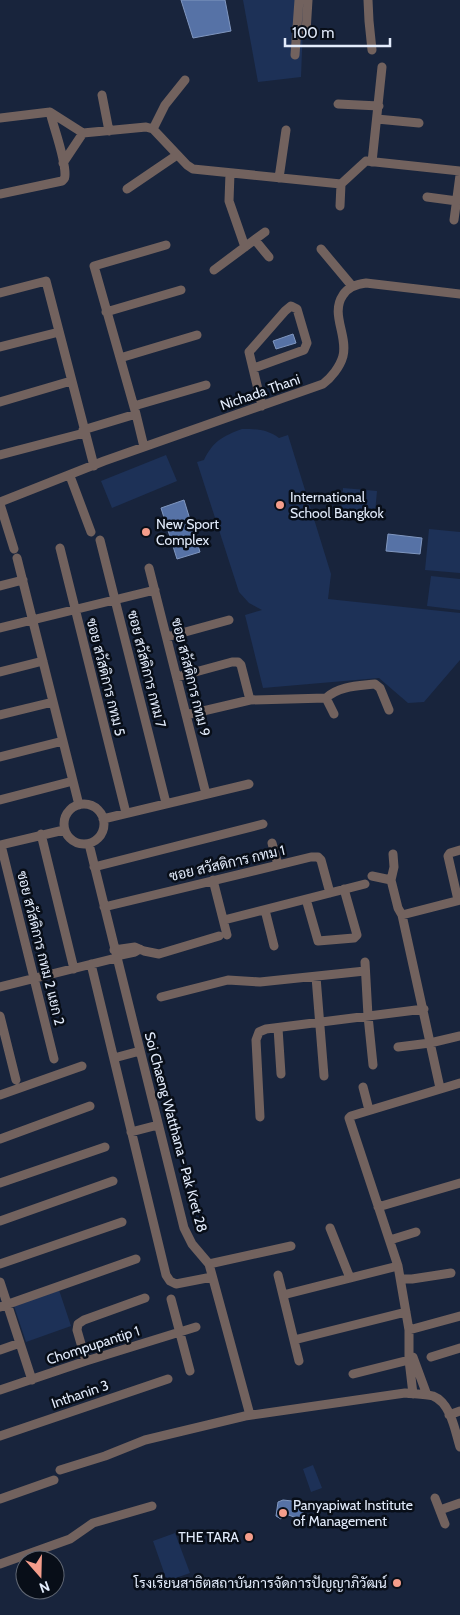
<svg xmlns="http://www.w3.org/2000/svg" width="460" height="1615" viewBox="0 0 460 1615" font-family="Cabin,Sarabun,sans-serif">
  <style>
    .green { fill: #1d3157 }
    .water { fill: #5672a6; stroke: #8097c0 }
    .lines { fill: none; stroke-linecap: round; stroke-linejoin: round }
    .minor { stroke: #72625e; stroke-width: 9 }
    .poi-dot { fill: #f49d8b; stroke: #080e18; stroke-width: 2 }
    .labels { text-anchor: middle; stroke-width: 5; stroke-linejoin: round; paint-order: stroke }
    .street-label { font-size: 14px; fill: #e3ecfc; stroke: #080e18 }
    .poi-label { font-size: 14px; fill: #e3ecfc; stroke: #080e18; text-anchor: start }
  </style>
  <rect width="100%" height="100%" fill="#18243c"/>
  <!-- green -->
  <path class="green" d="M243,0H304L301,77L258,82Z
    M242,429C256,429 267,429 279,438L288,435L331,574L328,599L460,613V660L424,702L408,703L379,678L263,688L245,615L262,610L249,603L239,592L197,462L204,460C213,441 223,436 242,429Z
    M166,455L177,481L112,508L101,481Z
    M343,488L377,491L375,513L341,510Z
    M429,529L460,532V573L425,570Z
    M431,576L460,579V610L427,606Z
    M59,1290L71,1326L26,1342L14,1306Z
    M313,1465L322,1488L311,1492L303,1469Z
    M175,1533L190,1573L167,1581L153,1541Z"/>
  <!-- water -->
  <path class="water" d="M181,0H225L231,31L193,38Z
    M293,334L296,343L276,349L273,341Z
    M184,500L200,552L177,559L161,508Z
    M388,534L422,538L420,554L386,551Z
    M283,1500L292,1501L294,1507L304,1511L299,1519L286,1514L281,1519L276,1516L278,1502Z"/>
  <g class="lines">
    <!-- minor -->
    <path class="minor" d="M368,0L369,21L372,50
      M306,32L308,0
      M295,55L299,0
      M102,95L109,131
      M338,104L379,106
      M0,118L50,112L83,133
      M377,119L419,123
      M153,129L165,105L185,80
      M372,162L382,67
      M63,163L83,133L146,127L153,129L187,165L193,169L341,184L366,161L460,171
      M230,173L229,201L245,247
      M279,178L286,130
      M127,189L177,155
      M0,194L62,181C65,178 65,178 65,174C65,157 54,129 50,112
      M427,197L457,201
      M340,206L341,184
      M454,220L460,175
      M255,240L269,257
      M321,249L352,286
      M214,270L265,232
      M0,293L46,281L94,466
      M106,312L181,290
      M0,347L59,332
      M120,358L197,335
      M254,368L304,350L307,343L297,309L291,306L285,311L249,352L262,406
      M0,402L71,381
      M134,406L206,385
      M83,430L136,414
      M144,447L136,414L94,266L166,245
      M0,455L84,433
      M70,476L91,532
      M0,502L104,461L323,384C331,378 340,367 343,356C348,335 330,314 343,295C348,287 357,284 366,283L460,294
      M0,504L14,549
      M100,540L166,803
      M60,548L126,813
      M17,558L79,805
      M149,568L206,794
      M0,586L23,580
      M0,628L155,590
      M167,637L229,620
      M0,672L43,661
      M177,677L232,662H238L241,665L250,700
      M326,698C339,686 358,686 375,684L380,688L389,710
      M0,715L53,702
      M186,715L250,700L326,698L334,714
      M0,757L63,741
      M0,800L73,781
      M64 824a20 20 0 1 1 40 0a20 20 0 1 1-40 0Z
      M103,819L249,784
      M41,834L74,969
      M272,843L278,865
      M89,844L184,1228L192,1244L209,1264L250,1415
      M0,845L64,830
      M1,845L54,1059
      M393,854L394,867L391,880L398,908L402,915L440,1088
      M94,867L263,824
      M372,876L391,880
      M213,880L227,935
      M306,899L318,941L354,938L357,935L344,889
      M458,900L448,856L450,853L460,850
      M104,907L311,857H318L321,860L330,893
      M265,910L274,946
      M402,915L460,900
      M224,920L365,884
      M114,950L135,947L144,951L159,954L219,936
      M116,956L135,952L140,949
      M365,962L368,1016L373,1065
      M91,964L166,1275L170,1281L176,1284L212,1277
      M316,977L324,1076
      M0,987L116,958
      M161,997L228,980L260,982L365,971
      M0,1016L16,1080
      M278,1028L281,1074
      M398,1047L430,1043L460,1036
      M114,1058L140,1051
      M363,1087L369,1110
      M0,1095L82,1066
      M260,1117L256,1040L259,1032L266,1029L424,1009
      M131,1132L158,1125
      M0,1139L90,1106
      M0,1183L105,1147
      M378,1207L460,1183
      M0,1221L113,1181
      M330,1228L350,1278
      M390,1240L416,1232
      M0,1264L122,1222
      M209,1264L291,1246
      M278,1275L299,1361
      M401,1279H412L451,1273
      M0,1282L32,1380
      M283,1295L398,1266
      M171,1299L190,1371
      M0,1307L136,1259
      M409,1330L460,1316
      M294,1340L406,1312
      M0,1350L20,1343
      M413,1357L427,1395
      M431,1357L460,1348
      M86,1361L77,1330L78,1324L84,1320L145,1298
      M353,1374L409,1360
      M0,1390L86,1361L196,1327
      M413,1394L409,1360V1330L398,1266L349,1118L351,1116L460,1083
      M449,1415L460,1411
      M0,1436L168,1379
      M60,1470L105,1456L145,1440L245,1416L405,1393C414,1394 425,1394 433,1396C451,1403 455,1431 460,1447
      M435,1498L445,1524
      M0,1499L54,1480
      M440,1510L460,1503
      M0,1564L70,1539L93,1523L152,1506"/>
  </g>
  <!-- markers -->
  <g class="poi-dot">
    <circle cx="280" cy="505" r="5"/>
    <circle cx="146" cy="532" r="5"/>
    <circle cx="283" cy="1513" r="5"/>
    <circle cx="249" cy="1537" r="5"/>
    <circle cx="397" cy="1583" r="5"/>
  </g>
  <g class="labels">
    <!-- street labels -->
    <g class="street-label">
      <text transform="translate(260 392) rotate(-19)" y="5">Nichada Thani</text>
      <text transform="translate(147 669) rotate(76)" y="5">ซอย สวัสดิการ กทม 7</text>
      <text transform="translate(106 677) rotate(76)" y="5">ซอย สวัสดิการ กทม 5</text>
      <text transform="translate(191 677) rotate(76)" y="5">ซอย สวัสดิการ กทม 9</text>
      <text transform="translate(227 863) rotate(-13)" y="5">ซอย สวัสดิการ กทม 1</text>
      <text transform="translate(41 948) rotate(76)" y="5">ซอย สวัสดิการ กทม 2 แยก 2</text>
      <text transform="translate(176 1132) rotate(75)" y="5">Soi Chaeng Watthana - Pak Kret 28</text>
      <text transform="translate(93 1345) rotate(-18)" y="5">Chompupantip 1</text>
      <text transform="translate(80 1394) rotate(-19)" y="5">Inthanin 3</text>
    </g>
    <!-- poi labels -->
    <g class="poi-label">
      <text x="290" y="502">International<tspan x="290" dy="16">School Bangkok</tspan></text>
      <text x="156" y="529">New Sport<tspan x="156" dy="16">Complex</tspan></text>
      <text x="293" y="1510">Panyapiwat Institute<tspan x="293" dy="16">of Management</tspan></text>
      <text x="239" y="1542" text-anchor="end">THE TARA</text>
      <text x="387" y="1588" text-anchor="end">โรงเรียนสาธิตสถาบันการจัดการปัญญาภิวัฒน์</text>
    </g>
  </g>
  <!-- north arrow -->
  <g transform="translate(40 1575) rotate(160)"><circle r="24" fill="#080e18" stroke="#606773"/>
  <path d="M0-4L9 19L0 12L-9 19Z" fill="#f49d8b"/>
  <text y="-8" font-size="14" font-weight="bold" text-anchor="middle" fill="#e3ecfc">N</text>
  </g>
  <!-- scale -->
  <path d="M285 38v8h105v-8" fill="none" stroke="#e3ecfc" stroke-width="2.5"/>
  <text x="292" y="38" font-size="15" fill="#e3ecfc" stroke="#080e18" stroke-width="4" paint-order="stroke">100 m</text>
</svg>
